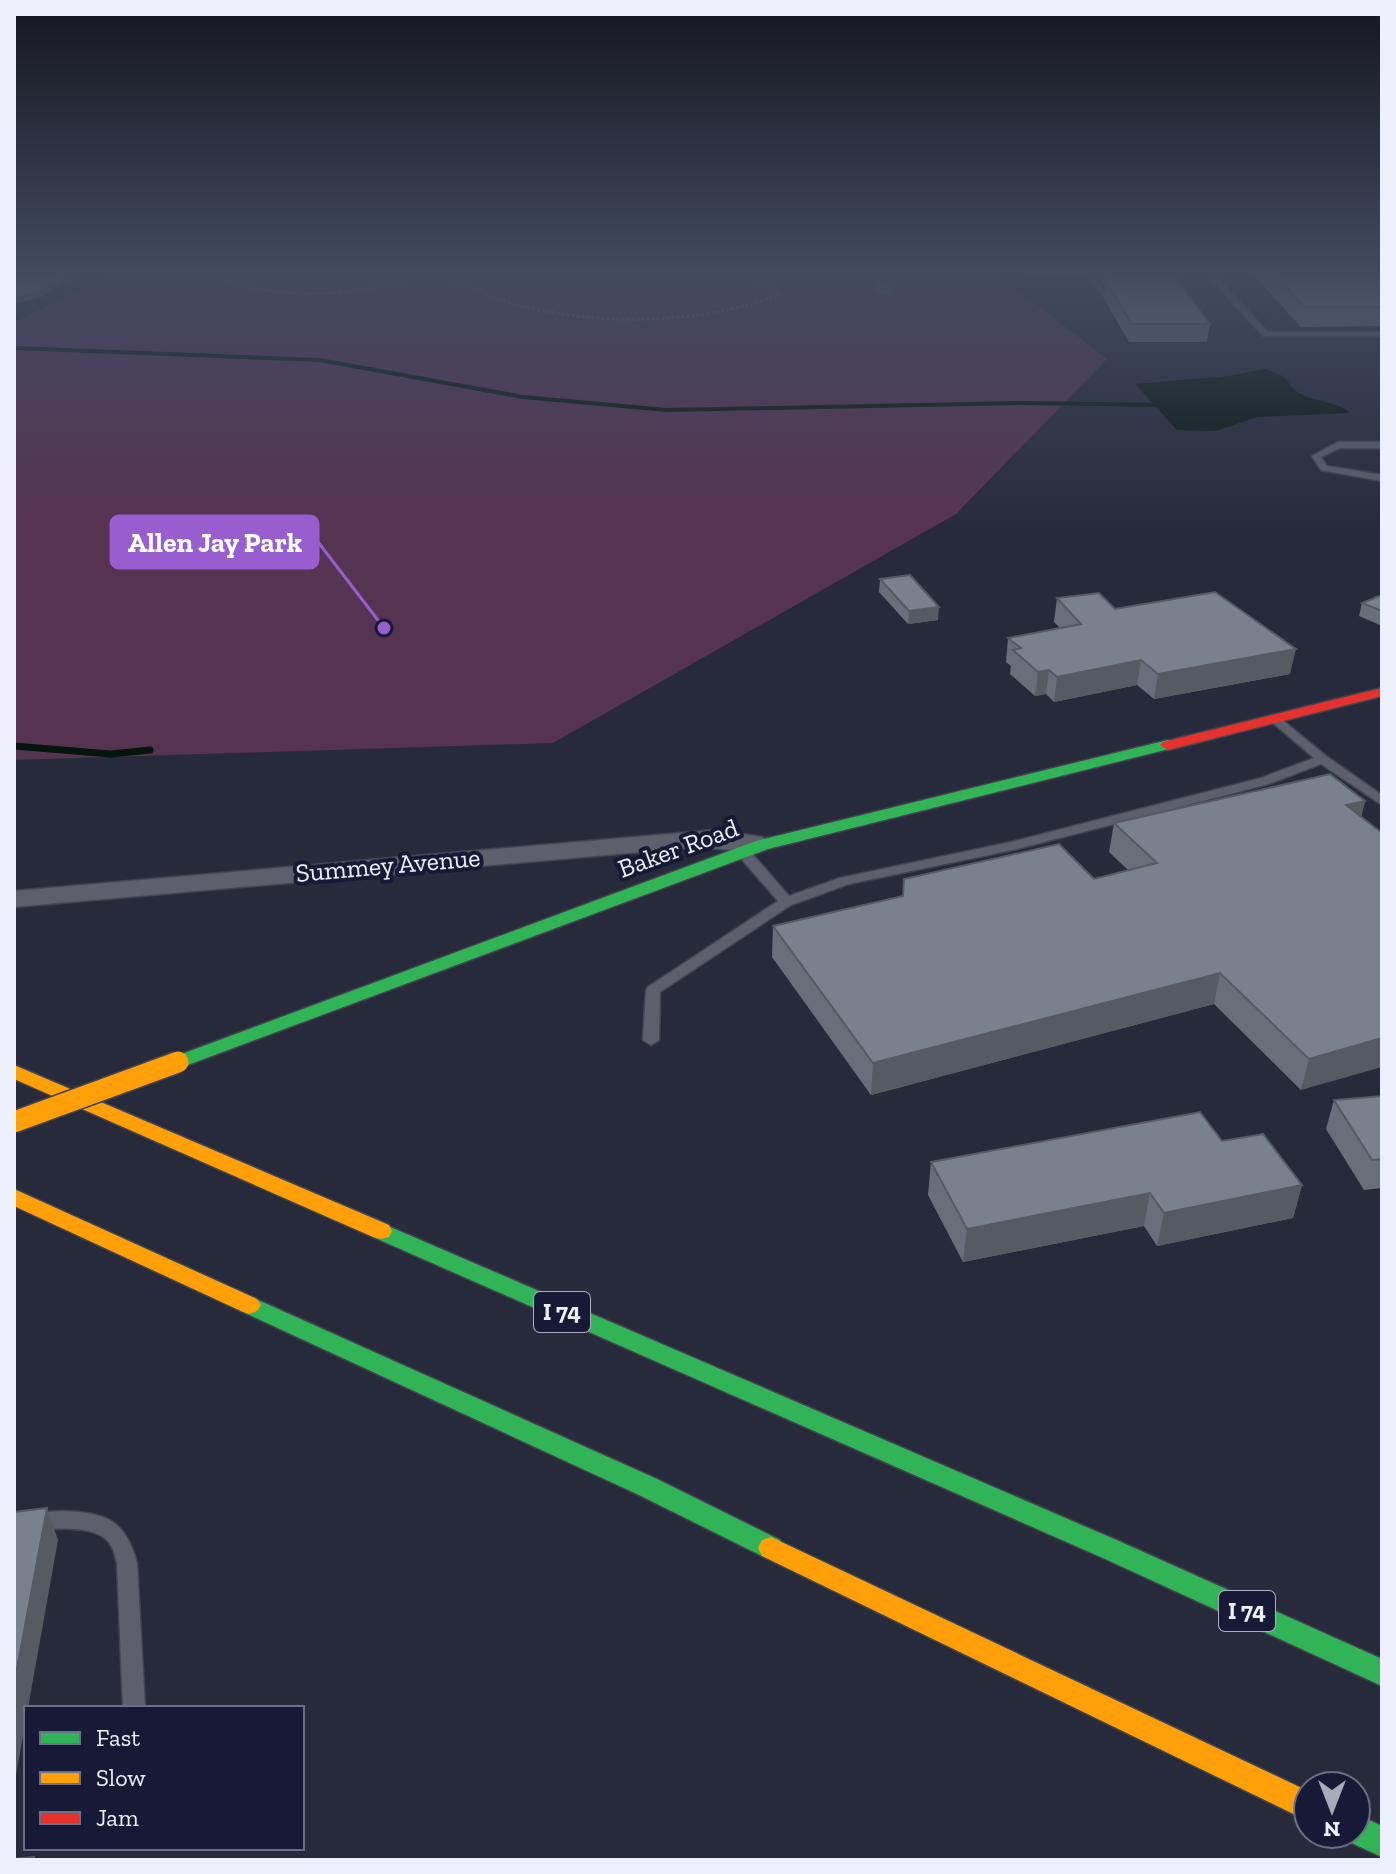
<svg xmlns="http://www.w3.org/2000/svg" width="1396" height="1874" viewBox="0 0 1396 1874" font-family="'Zilla Slab',serif">
  <style>
    .green { fill: #573352 }
    .water { fill: #04160c }
    .lines { fill: none; stroke-linecap: round; stroke-linejoin: round }
    .stream-far1 { stroke: #04160c; stroke-width: 4 }
    .stream { stroke: #04160c; stroke-width: 7 }
    .lane-casing { stroke: #424451; stroke-width: 3 }
    .street-casing { stroke: #424451; stroke-width: 3 }
    .fast-casing { stroke: #424451; stroke-width: 3 }
    .slow-casing { stroke: #424451; stroke-width: 3 }
    .jam-casing { stroke: #424451; stroke-width: 3 }
    .path { stroke: #61636e; stroke-width: 3; stroke-dasharray: 3 2; stroke-linecap: butt }
    .lane { fill: #5d606c; fill-rule: evenodd }
    .street { fill: #5d606c; fill-rule: evenodd }
    .fast { fill: #30b455; fill-rule: evenodd }
    .slow { fill: #ff9f0a; fill-rule: evenodd }
    .jam { fill: #e5322d; fill-rule: evenodd }
    .slow-bridge-casing { stroke: #424451; stroke-width: 24; stroke-linecap: butt }
    .slow-bridge { stroke: #ff9f0a; stroke-width: 21 }
    .wall { fill: #686e7a }
    .shaded-wall { fill: #555a63 }
    .building { fill: #79808e; stroke: #555a63; stroke-width: 2 }
    .labels { text-anchor: middle; stroke-width: 8; stroke-linejoin: round; paint-order: stroke }
    .shield { fill: #161a37; stroke: #acb0c1; stroke-width: 2 }
    .shield-label { font-size: 24px; font-weight: bold; fill: #edf0fc }
    .street-label { font-size: 26px; fill: #edf0fc; stroke: #161a37 }
    .leader { fill: none; stroke: #985dce; stroke-width: 3 }
    .callout-dot { fill: #985dce; stroke: #161a37; stroke-width: 3 }
    .callout { fill: #985dce; stroke: #985dce; stroke-width: 3 }
    .callout-label { font-size: 28px; text-anchor: middle; font-weight: bold; fill: #fff }
  </style>
  <rect width="100%" height="100%" fill="#272a3a"/>
  <!-- green -->
  <path class="green" d="M124,270H992L1107,359L956,514L553,743L14,760V322Z"/>
  <!-- water -->
  <path class="water" d="M1263,369C1295,376 1283,386 1303,395C1318,402 1338,402 1350,413L1257,417L1216,431L1177,430L1135,384L1229,376Z"/>
  <g class="lines">
    <!-- stream-far1 -->
    <path class="stream-far1" d="M14,348L320,360L523,397L667,410L1022,403L1165,405"/>
    <!-- stream -->
    <path class="stream" d="M14,746L111,754L150,750"/>
    <!-- lane casing -->
    <g class="lane-casing">
      <path id="lane" d="M1085,270H1091L1107,296H1103Z
        M1203,270H1210L1268,332H1382V336H1263Z
        M1382,442V448H1340L1321,457L1327,466L1382,475V481L1321,470L1312,456L1338,442Z
        M1276,717L1280,718L1326,756L1382,795V805L1321,764L1269,784L1017,849L849,884L791,905L660,992L659,1040L651,1045L643,1040L646,990L648,987L778,901L738,855L736,852L738,849H748L789,896L840,878L1011,842L1261,778L1314,758L1272,722V718Z
        M63,1511C106,1513 125,1519 137,1563L145,1708H123L117,1563C115,1555 113,1546 107,1540C89,1522 38,1530 14,1532V1514Z"/>
    </g>
    <!-- street casing -->
    <g class="street-casing">
      <path id="street" d="M22,270H40L14,283V274Z
        M864,270H878L893,292L891,295H881Z
        M715,830L762,837L775,845C767,856 705,846 686,848L14,907V891Z"/>
    </g>
    <!-- fast casing -->
    <g class="fast-casing">
      <path id="fast" d="M1168,740L1173,742V748L768,849L185,1066L178,1068L168,1062L171,1058L756,841Z
        M381,1223L1121,1542L1382,1659V1686L1103,1558L373,1237L370,1231L373,1225Z
        M249,1296L657,1479L780,1540L784,1548L780,1556L771,1559L762,1556L639,1495L241,1311L237,1305L241,1299Z
        M1356,1814L1382,1826V1857L1345,1840L1343,1834H1356Z"/>
    </g>
    <!-- slow casing -->
    <g class="slow-casing">
      <path id="slow" d="M14,1065L389,1225L392,1231L389,1237L381,1239L373,1237L14,1079Z
        M14,1189L257,1299L261,1305L257,1311L249,1314L241,1311L14,1206Z
        M771,1537L1308,1791V1821L762,1556L758,1548L762,1540Z"/>
    </g>
    <!-- jam casing -->
    <g class="jam-casing">
      <path id="jam" d="M1382,688V696L1168,750L1160,745L1163,742Z"/>
    </g>
    <!-- path -->
    <path class="path" d="M197,270C252,295 311,298 370,289C392,286 413,276 436,278C465,280 489,298 517,305C600,326 701,325 781,294L736,270"/>
    <!-- lane -->
    <use href="#lane" class="lane"/>
    <!-- street -->
    <use href="#street" class="street"/>
    <!-- fast -->
    <use href="#fast" class="fast"/>
    <!-- slow -->
    <use href="#slow" class="slow"/>
    <!-- jam -->
    <use href="#jam" class="jam"/>
    <!-- slow-bridge casing -->
    <g class="slow-bridge-casing">
      <path id="slow-bridge" d="M14,1122L178,1062"/>
    </g>
    <!-- slow-bridge -->
    <use href="#slow-bridge" class="slow-bridge"/>
  </g>
  <!-- wall -->
  <path class="wall" d="M1016,270H1084V273H1018Z
    M1094,270H1170L1210,324L1207,342H1129L1104,299L1105,287Z
    M1249,270H1382V326L1301,327Z
    M880,579L938,620L908,624L879,592Z
    M1382,595V626L1359,616L1362,603Z
    M1057,598L1115,609L1290,674L1154,699L1137,685L1054,702L1046,694L1035,696L1010,674L1011,666L1006,662L1008,638L1060,628L1054,622Z
    M1365,801L1361,817L1382,833L1301,1090L1214,1004L871,1095L772,957L773,926L1094,879L1128,870L1109,852L1114,823Z
    M1382,1096V1188L1364,1190L1326,1129L1334,1100Z
    M1222,1141L1302,1185L1293,1218L1157,1246L1144,1226L963,1262L928,1195L931,1162Z"/>
  <!-- shaded-wall -->
  <path class="shaded-wall" d="M80,270H90L38,298L14,304V298Z
    M939,607L938,620L908,624L909,611Z
    M1296,649L1290,674L1154,699L1158,674Z
    M1141,660L1137,685L1054,702L1057,677Z
    M1049,670L1046,694L1035,696L1038,672Z
    M1365,801L1358,830L1346,805Z
    M1220,973L1214,1004L871,1095L873,1063Z
    M1382,1038V1067L1301,1090L1309,1059Z
    M1302,1185L1293,1218L1157,1246L1164,1213Z
    M1150,1193L1144,1226L963,1262L967,1229Z
    M47,1508L58,1540L28,1708H26V1719L14,1786V1685Z"/>
  <!-- building -->
  <path class="building" d="M34,270H80L37,293L14,298V278Z
    M1107,270H1170L1210,324H1132L1106,282L1112,278Z
    M1270,270H1382V307H1305Z
    M910,575L939,607L909,611L880,579Z
    M1215,592L1296,649L1158,674L1141,660L1057,677L1049,670L1038,672L1013,650L1021,648L1008,638L1081,624L1057,598L1099,593L1115,609Z
    M1382,595V611L1362,603Z
    M1330,774L1365,801L1346,805L1382,833V1038L1309,1059L1220,973L873,1063L773,926L903,896L904,879L1059,844L1094,879L1157,863L1114,823Z
    M1382,1096V1159L1372,1160L1334,1100Z
    M1200,1112L1222,1141L1263,1134L1302,1185L1164,1213L1150,1193L967,1229L931,1162Z
    M47,1508L14,1685V1512Z
    M34,1857L33,1860H14V1859Z"/>
  <!-- sky -->
  <linearGradient id="sky" x2="0" y2="1"><stop stop-color="#151720"/><stop offset="0.51" stop-color="#414a60"/><stop offset="1" stop-color="#414a60" stop-opacity="0"/></linearGradient>
  <rect width="1396" height="532" fill="url(#sky)"/>
  <g class="labels">
    <!-- shield labels -->
    <g class="shield">
      <rect x="534" y="1292" width="56" height="40" rx="6"/>
      <rect x="1219" y="1591" width="56" height="40" rx="6"/>
    </g>
    <g class="shield-label">
      <text x="562" y="1320">I 74</text>
      <text x="1247" y="1619">I 74</text>
    </g>
    <!-- street labels -->
    <g class="street-label">
      <text transform="translate(678 848) rotate(-20)" y="9">Baker Road</text>
      <text transform="translate(388 865) rotate(-5)" y="9">Summey Avenue</text>
    </g>
  </g>
  <!-- callouts -->
  <path class="leader" d="M384 628L318 542"/>
  <circle class="callout-dot" cx="384" cy="628" r="8"/>
  <rect class="callout" x="111" y="516" width="207" height="52" rx="8"/>
  <g class="callout-label">
    <text x="215" y="552">Allen Jay Park</text>
  </g>
  <!-- border -->
  <rect width="1396" height="1874" fill="none" stroke="#edf0fc" stroke-width="32"/>
  <!-- legend -->
  <rect x="24" y="1706" width="280" height="144" fill="#161a37" stroke="#6c7086" stroke-width="2"/>
  <rect x="40" y="1732" width="40" height="12" fill="#30b455" stroke="#6c7086" stroke-width="2"/>
  <text x="96" y="1746" font-size="24" fill="#edf0fc">Fast</text>
  <rect x="40" y="1772" width="40" height="12" fill="#ff9f0a" stroke="#6c7086" stroke-width="2"/>
  <text x="96" y="1786" font-size="24" fill="#edf0fc">Slow</text>
  <rect x="40" y="1812" width="40" height="12" fill="#e5322d" stroke="#6c7086" stroke-width="2"/>
  <text x="96" y="1826" font-size="24" fill="#edf0fc">Jam</text>
  <!-- north arrow -->
  <g transform="translate(1332 1810) rotate(180)"><circle r="38" fill="#161a37" stroke="#6c7086" stroke-width="2"/>
  <path d="M0-6L14 30L0 20L-14 30Z" fill="#a8abb8"/>
  <text y="-12" font-size="22" font-weight="bold" text-anchor="middle" fill="#edf0fc">N</text>
  </g>
</svg>
